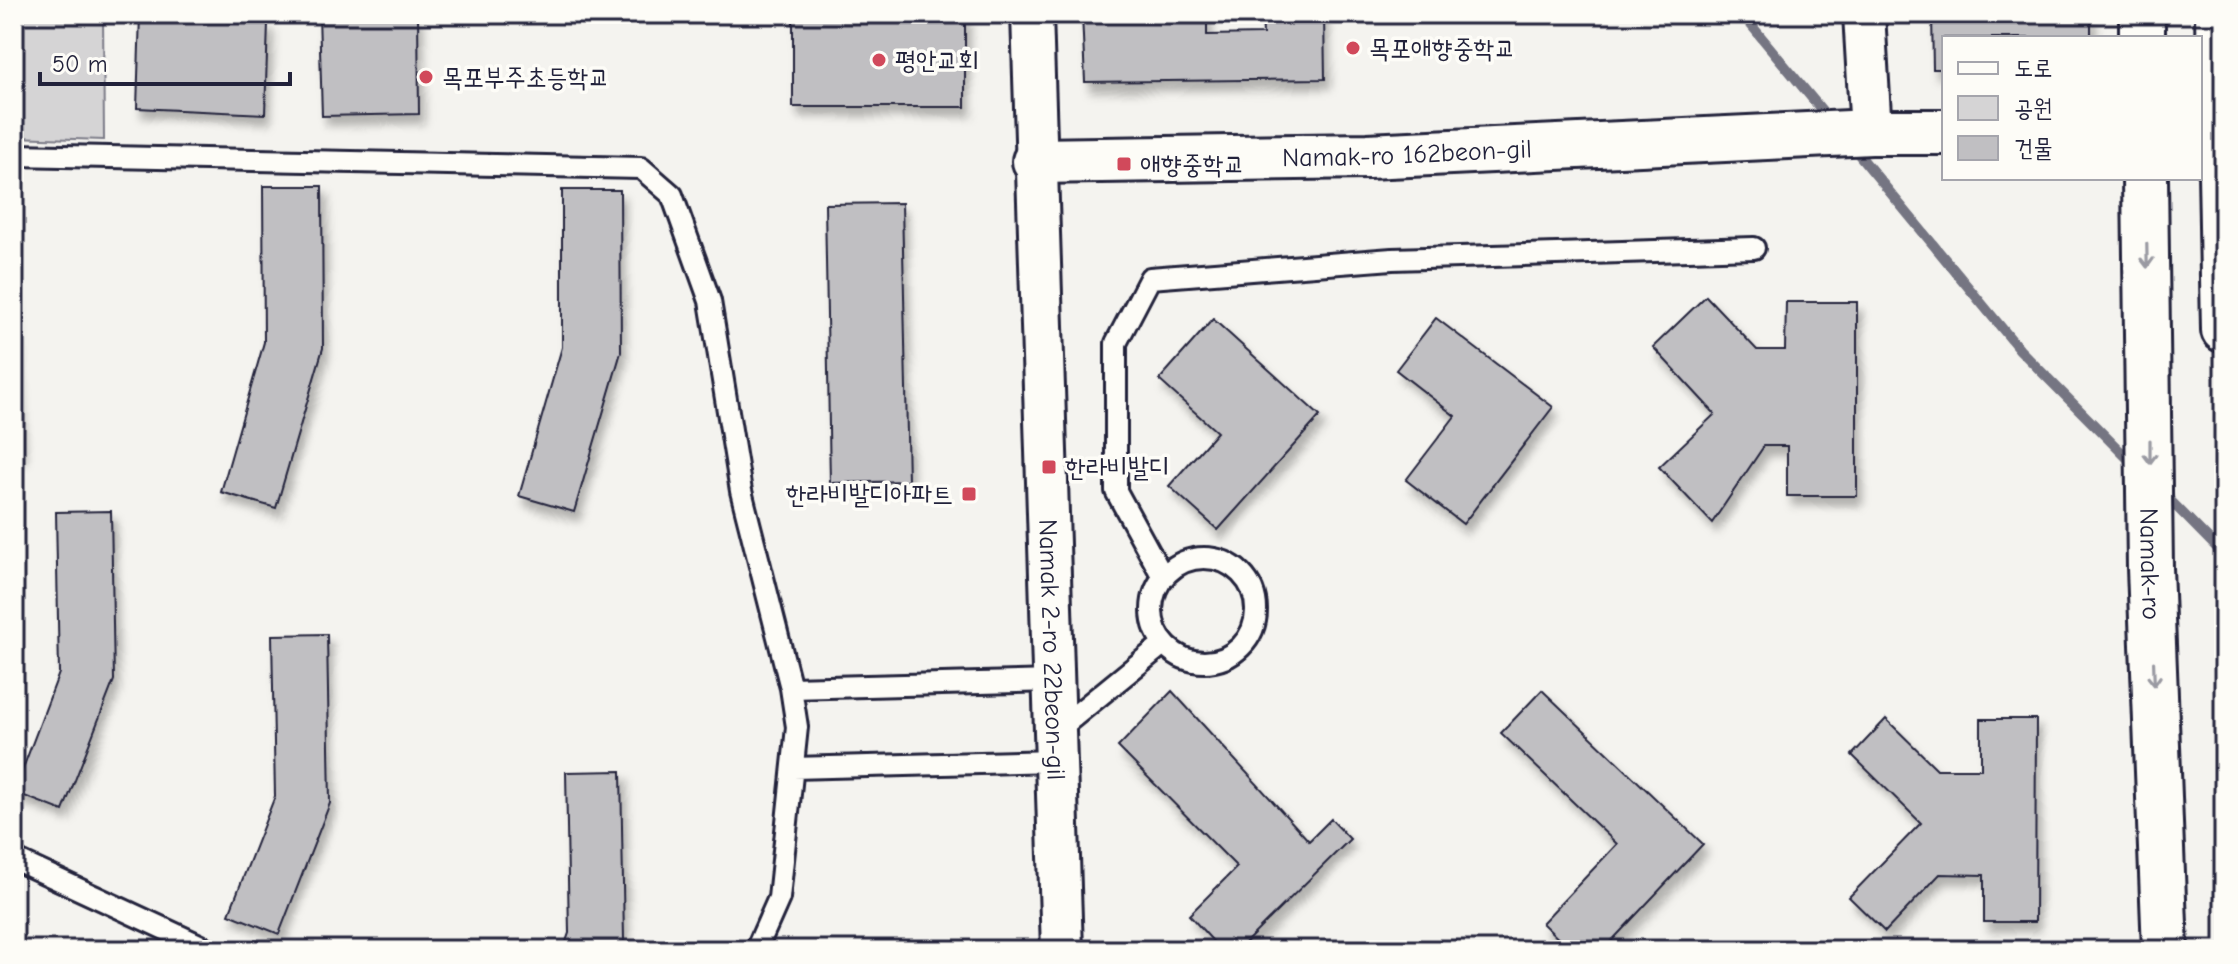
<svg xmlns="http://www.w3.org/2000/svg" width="2238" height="964" viewBox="0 0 2238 964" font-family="'Comic Neue','Poor Story',sans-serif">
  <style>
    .green { fill: #d5d4d5; stroke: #7c7b88; stroke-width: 2 }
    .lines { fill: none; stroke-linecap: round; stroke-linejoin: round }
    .stream { stroke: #757582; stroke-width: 10 }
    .building { fill: #c0bfc2; stroke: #22223b; stroke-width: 2; filter: url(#shadow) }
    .lane-casing { stroke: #22223b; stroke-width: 26 }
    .street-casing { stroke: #22223b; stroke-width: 46 }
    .secondary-casing { stroke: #22223b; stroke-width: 50 }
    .lane { stroke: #fdfcf7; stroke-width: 20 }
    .street { stroke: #fdfcf7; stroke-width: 40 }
    .secondary { stroke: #fdfcf7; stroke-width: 44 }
    .oneway { stroke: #9a9aa2 }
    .poi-dot { fill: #d1495b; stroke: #fdfcf7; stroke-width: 3 }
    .labels { text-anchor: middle; stroke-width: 7; stroke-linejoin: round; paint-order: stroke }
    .poi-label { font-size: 26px; fill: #22223b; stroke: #fdfcf7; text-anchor: start }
    .street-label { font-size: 26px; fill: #22223b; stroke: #fdfcf7 }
  </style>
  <defs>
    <filter id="shadow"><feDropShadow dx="5" dy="9" stdDeviation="4" flood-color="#0004"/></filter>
  </defs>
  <rect width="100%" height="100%" fill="#f4f3ef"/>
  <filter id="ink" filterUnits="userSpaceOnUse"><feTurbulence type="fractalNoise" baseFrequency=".0125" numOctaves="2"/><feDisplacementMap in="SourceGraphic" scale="16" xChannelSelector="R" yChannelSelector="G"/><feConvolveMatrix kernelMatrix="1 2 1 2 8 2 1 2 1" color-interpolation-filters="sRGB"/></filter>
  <g filter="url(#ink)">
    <!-- green -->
    <path class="green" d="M14,14H103L104,140L14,137Z"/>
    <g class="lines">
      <!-- stream -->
      <path class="stream" d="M1742,14L1830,120
        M1851,145L2020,350L2134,465
        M2163,493L2224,555"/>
    </g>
    <!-- building -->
    <path class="building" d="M140,14H229L228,22L268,23L265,114L137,108Z
      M319,14H418L419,114L322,116Z
      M793,14H965V107H793Z
      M1082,14H1207V35L1263,34L1262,14H1324L1325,79L1085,82Z
      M1932,14H2091V38H1944V69H1933Z
      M263,186H322L323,348L276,508L221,492L264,342Z
      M562,190H620L621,352L574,512L519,496L562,347Z
      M902,203L908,481L830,483L825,204Z
      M14,291L21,454L14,455Z
      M1706,296L1757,350H1785L1786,302H1857V496H1787V446H1764L1712,523L1659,467L1715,414L1653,347Z
      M1436,318L1553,407L1463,524L1406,480L1455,416L1396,370Z
      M1213,319L1320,416L1218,530L1169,486L1217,432L1159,380Z
      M111,511L114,680L63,811L14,792L59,673L56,512Z
      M327,634L330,803L279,934L229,914L275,796L272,635Z
      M1542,690L1703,844L1603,950H1570L1542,923L1617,844L1501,733Z
      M1172,691L1309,841L1331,819L1350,839L1238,950H1221L1189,915L1237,867L1118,747Z
      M1886,719L1937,769H1981V719H2036L2035,922H1984V875L1940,874L1885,932L1849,897L1921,823L1852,755Z
      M621,771L624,940L620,950H563L569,933L566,772Z"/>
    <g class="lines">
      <!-- lane casing -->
      <g class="lane-casing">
        <path id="lane" d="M14,155L641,168L672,195L710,301L741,491L791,688L797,727L779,898L756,950
          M1152 610a52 52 0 1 1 104 0a52 52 0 1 1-104 0Z
          M1163,577L1116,491V343L1150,278L1392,259L1754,248
          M791,688L1053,681
          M1055,732L1163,644
          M793,768L1056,761
          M14,859L210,950"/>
      </g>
      <!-- street casing -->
      <g class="street-casing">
        <g id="street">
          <path id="s1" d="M1032,14L1062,950"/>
          <path d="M1864,14L1871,132"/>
        </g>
      </g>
      <!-- secondary casing -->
      <g class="secondary-casing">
        <g id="secondary">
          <path d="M2142,14V38"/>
          <path d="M2218,14L2224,330"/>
          <path id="s2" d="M1035,161L1368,156L1871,132H1944"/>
          <path id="s3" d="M2145,178L2150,568L2165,950"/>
        </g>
      </g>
      <!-- lane -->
      <use href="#lane" class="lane"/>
      <!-- street -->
      <use href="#street" class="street"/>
      <!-- secondary -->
      <use href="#secondary" class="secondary"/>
    </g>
    <!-- one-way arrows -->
    <defs><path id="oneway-shaft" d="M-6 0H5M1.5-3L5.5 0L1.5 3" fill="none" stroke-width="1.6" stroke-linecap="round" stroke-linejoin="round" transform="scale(2)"/></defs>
    <g class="oneway">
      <use href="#oneway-shaft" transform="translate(2147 256) rotate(89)"/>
      <use href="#oneway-shaft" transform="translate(2150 452) rotate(90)"/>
      <use href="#oneway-shaft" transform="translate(2154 674) rotate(88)"/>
    </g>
  </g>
  <!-- markers -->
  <g class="poi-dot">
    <circle cx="1353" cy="48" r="8"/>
    <circle cx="879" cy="60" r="8"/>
    <circle cx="426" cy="77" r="8"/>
    <rect x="1116" y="156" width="16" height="16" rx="4"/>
    <rect x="1041" y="459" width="16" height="16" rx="4"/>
    <rect x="961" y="486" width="16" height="16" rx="4"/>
  </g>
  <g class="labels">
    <!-- poi labels -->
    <g class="poi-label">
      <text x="1369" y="57">목포애향중학교</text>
      <text x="895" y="69">평안교회</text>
      <text x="442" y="86">목포부주초등학교</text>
      <text x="1140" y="173">애향중학교</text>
      <text x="1065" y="476">한라비발디</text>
      <text x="953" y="503" text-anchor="end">한라비발디아파트</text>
    </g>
    <!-- street labels -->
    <g class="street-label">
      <text dy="9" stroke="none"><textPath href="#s2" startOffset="372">Namak-ro 162beon-gil</textPath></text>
      <text dy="9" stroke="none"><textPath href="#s3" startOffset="386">Namak-ro</textPath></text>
      <text dy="9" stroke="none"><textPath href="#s1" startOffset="636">Namak 2-ro 22beon-gil</textPath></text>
    </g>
  </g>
  <!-- margin -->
  <rect width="2238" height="964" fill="none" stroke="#fdfcf7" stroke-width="48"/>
  <rect x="24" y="24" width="2190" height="916" fill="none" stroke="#22223b" stroke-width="3" filter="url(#ink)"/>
  <!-- legend -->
  <rect x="1942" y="36" width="260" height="144" fill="#fdfcf7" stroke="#a5a5ac" stroke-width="2"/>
  <rect x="1958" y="62" width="40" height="12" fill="#fdfcf7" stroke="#a5a5ac" stroke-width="2"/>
  <text x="2014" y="76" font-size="24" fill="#22223b">도로</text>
  <rect x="1958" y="96" width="40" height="24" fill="#d5d4d5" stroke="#a5a5ac" stroke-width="2"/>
  <text x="2014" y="116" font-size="24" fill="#22223b">공원</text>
  <rect x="1958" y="136" width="40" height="24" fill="#c0bfc2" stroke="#a5a5ac" stroke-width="2"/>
  <text x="2014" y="156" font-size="24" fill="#22223b">건물</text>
  <!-- scale -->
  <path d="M40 72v12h250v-12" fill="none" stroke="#22223b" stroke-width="4"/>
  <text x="52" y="72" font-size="24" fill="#22223b" stroke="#fdfcf7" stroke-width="6" paint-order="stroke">50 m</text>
</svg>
